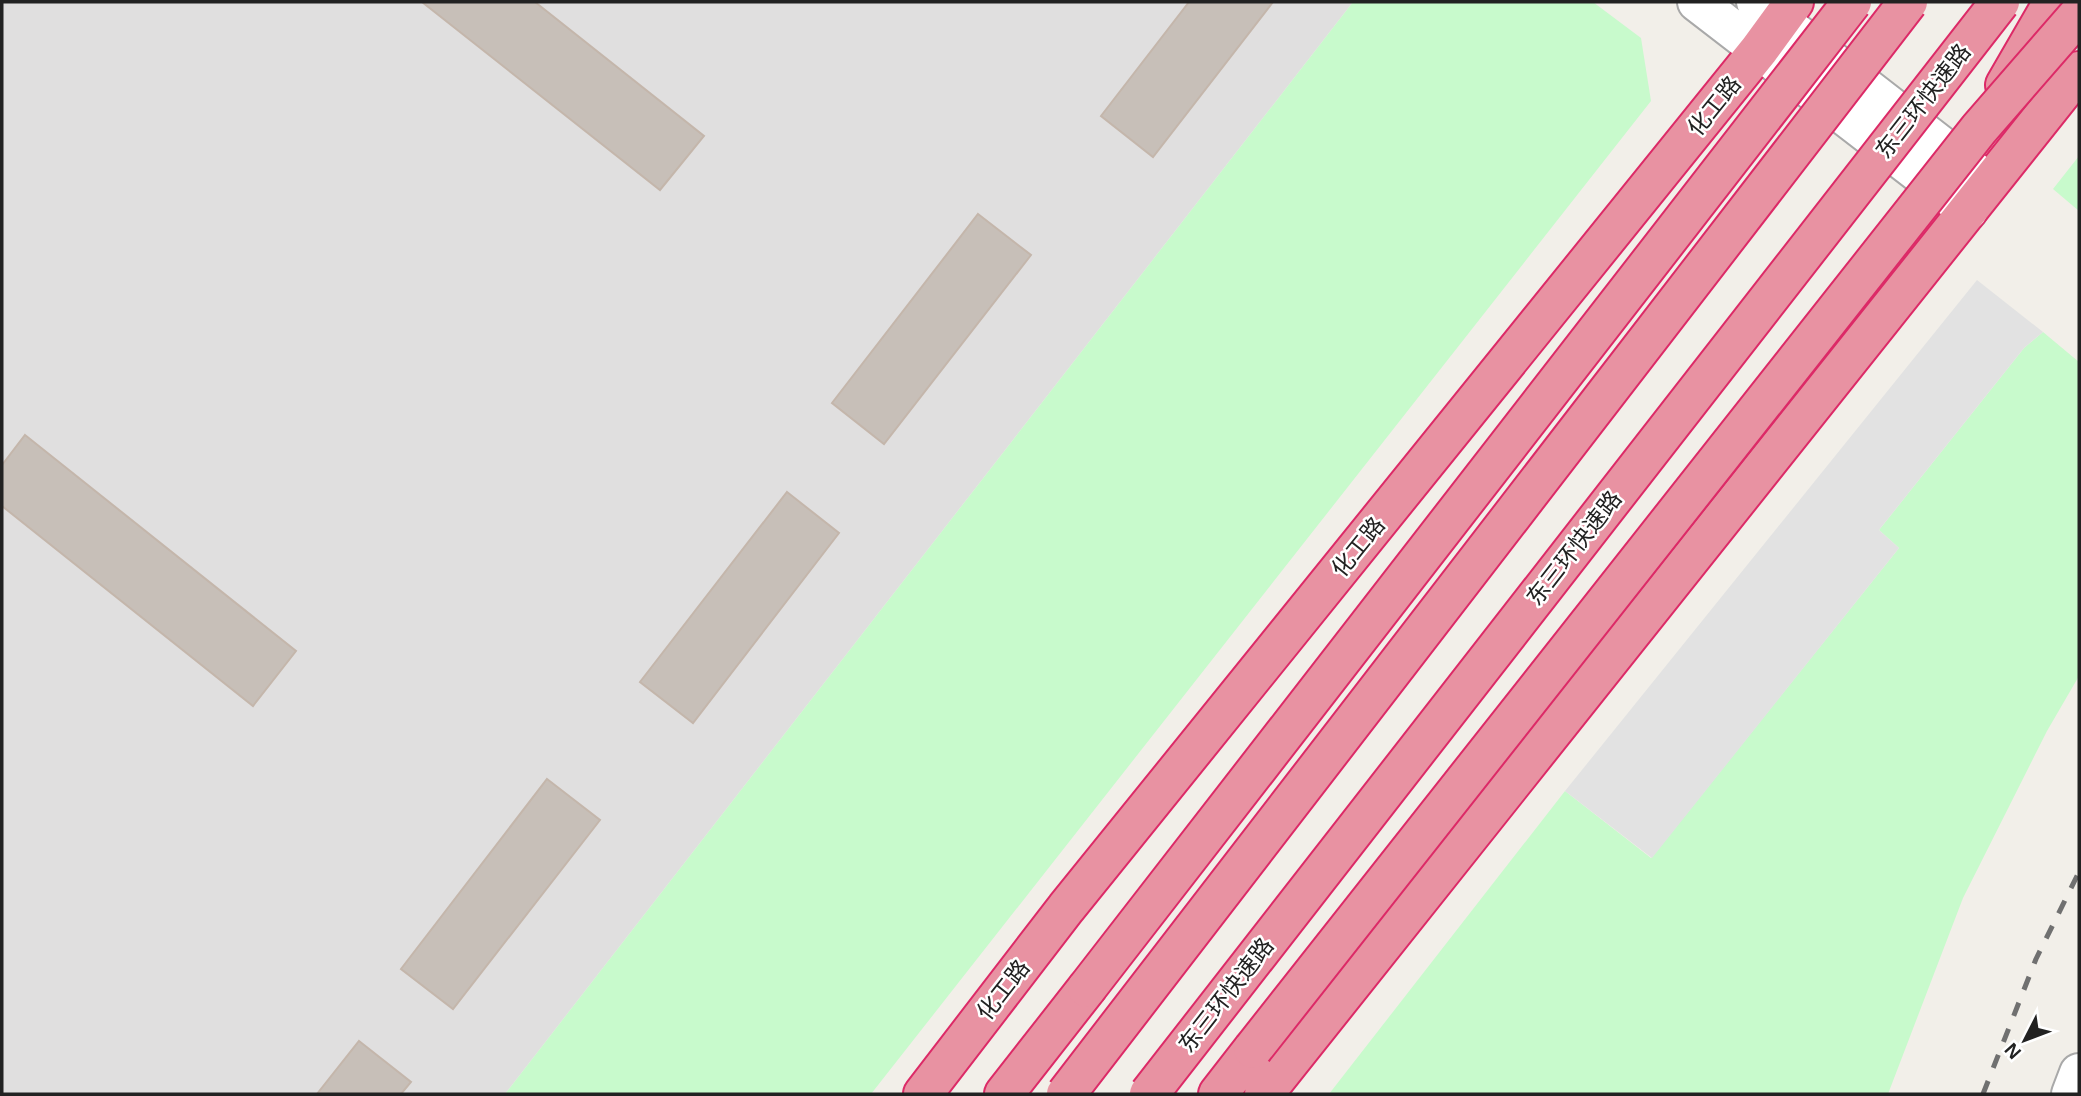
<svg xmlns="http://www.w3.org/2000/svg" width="2081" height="1096" viewBox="0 0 2081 1096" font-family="Arial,'Noto Sans SC',sans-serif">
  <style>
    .residential { fill: #e0dfdf }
    .park { fill: #c8facc }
    .parking { fill: #e2e2e2 }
    .building { fill: #c7bfb8; stroke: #c4b6ab; stroke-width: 2 }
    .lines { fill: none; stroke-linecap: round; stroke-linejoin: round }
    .minor-casing { stroke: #a9a9a9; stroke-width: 42 }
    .highway-casing { stroke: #dc2a67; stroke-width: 42 }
    .minor { stroke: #fff; stroke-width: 38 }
    .highway { stroke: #e892a2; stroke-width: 38 }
    .rail { stroke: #707070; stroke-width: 5; stroke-dasharray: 14 14; stroke-linecap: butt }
    .highway-bridge-casing { stroke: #dc2a67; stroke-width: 42; stroke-linecap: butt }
    .highway-bridge { stroke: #e892a2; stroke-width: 38 }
    .labels { text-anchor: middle; stroke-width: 5; stroke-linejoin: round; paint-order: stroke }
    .street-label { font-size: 23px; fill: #222; stroke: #fff }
  </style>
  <rect width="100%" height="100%" fill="#f2efe9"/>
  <!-- residential -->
  <path class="residential" d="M2,2H1353L505,1094H2Z"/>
  <!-- park -->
  <path class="park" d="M1353,2H1593L1641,38L1651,101L871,1094H505Z
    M2079,156V211L2053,189Z
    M2043,332L2079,362V676L2047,731L1963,898L1888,1094H1329L1565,791L1651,858L1899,548L1879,530L2024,348Z"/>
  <!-- parking -->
  <path class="parking" d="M1977,280L2043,332L2024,348L1879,530L1899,548L1652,858L1565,791Z"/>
  <!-- building -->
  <path class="building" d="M422,2H535L704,136L660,190Z
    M1189,2H1273L1153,157L1101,116Z
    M978,214L1031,255L884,444L832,403Z
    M25,435L296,651L253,706L2,506V465Z
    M787,492L839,533L693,723L640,682Z
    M547,779L600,820L453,1009L401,969Z
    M359,1041L411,1082L401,1094H317Z"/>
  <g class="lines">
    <!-- minor casing -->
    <g class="minor-casing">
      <path id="minor" d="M1697,2L1968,211
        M1756,2L1984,179
        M2071,1094L2079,1073"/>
    </g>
    <!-- highway casing -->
    <g class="highway-casing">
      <path id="highway" d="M2005,85L2053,2
        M923,1094L1066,908L1759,50L1794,2
        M1004,1094L1087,988
        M1218,1094L1253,1049
        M1264,1094L2079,71"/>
    </g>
    <!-- minor -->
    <use href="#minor" class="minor"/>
    <!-- highway -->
    <use href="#highway" class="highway"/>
    <!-- rail -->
    <path class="rail" d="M1983,1094L2036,959L2079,872"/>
    <!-- highway-bridge casing -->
    <g class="highway-bridge-casing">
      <path id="highway-bridge" d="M1087,988L1852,2
        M1253,1049L1979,129L2079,14
        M1066,1094L1908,2
        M1149,1094L2000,2"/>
    </g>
    <!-- highway-bridge -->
    <use href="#highway-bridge" class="highway-bridge"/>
  </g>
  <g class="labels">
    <!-- street labels -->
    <g class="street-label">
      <text transform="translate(1923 101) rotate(-52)" y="8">东三环快速路</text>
      <text transform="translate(1714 106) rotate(-51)" y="8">化工路</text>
      <text transform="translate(1358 547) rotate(-51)" y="8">化工路</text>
      <text transform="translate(1574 548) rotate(-52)" y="8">东三环快速路</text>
      <text transform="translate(1003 990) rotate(-52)" y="8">化工路</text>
      <text transform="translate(1226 995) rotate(-52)" y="8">东三环快速路</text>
    </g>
  </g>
  <!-- border -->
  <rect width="2081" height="1096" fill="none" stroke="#222222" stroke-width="7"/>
  <!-- north arrow -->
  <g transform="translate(2025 1040) rotate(228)" stroke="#ffffff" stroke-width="5" paint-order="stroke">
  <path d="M0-5L12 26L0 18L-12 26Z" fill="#222222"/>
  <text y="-10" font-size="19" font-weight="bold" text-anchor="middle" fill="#222222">N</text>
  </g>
</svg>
